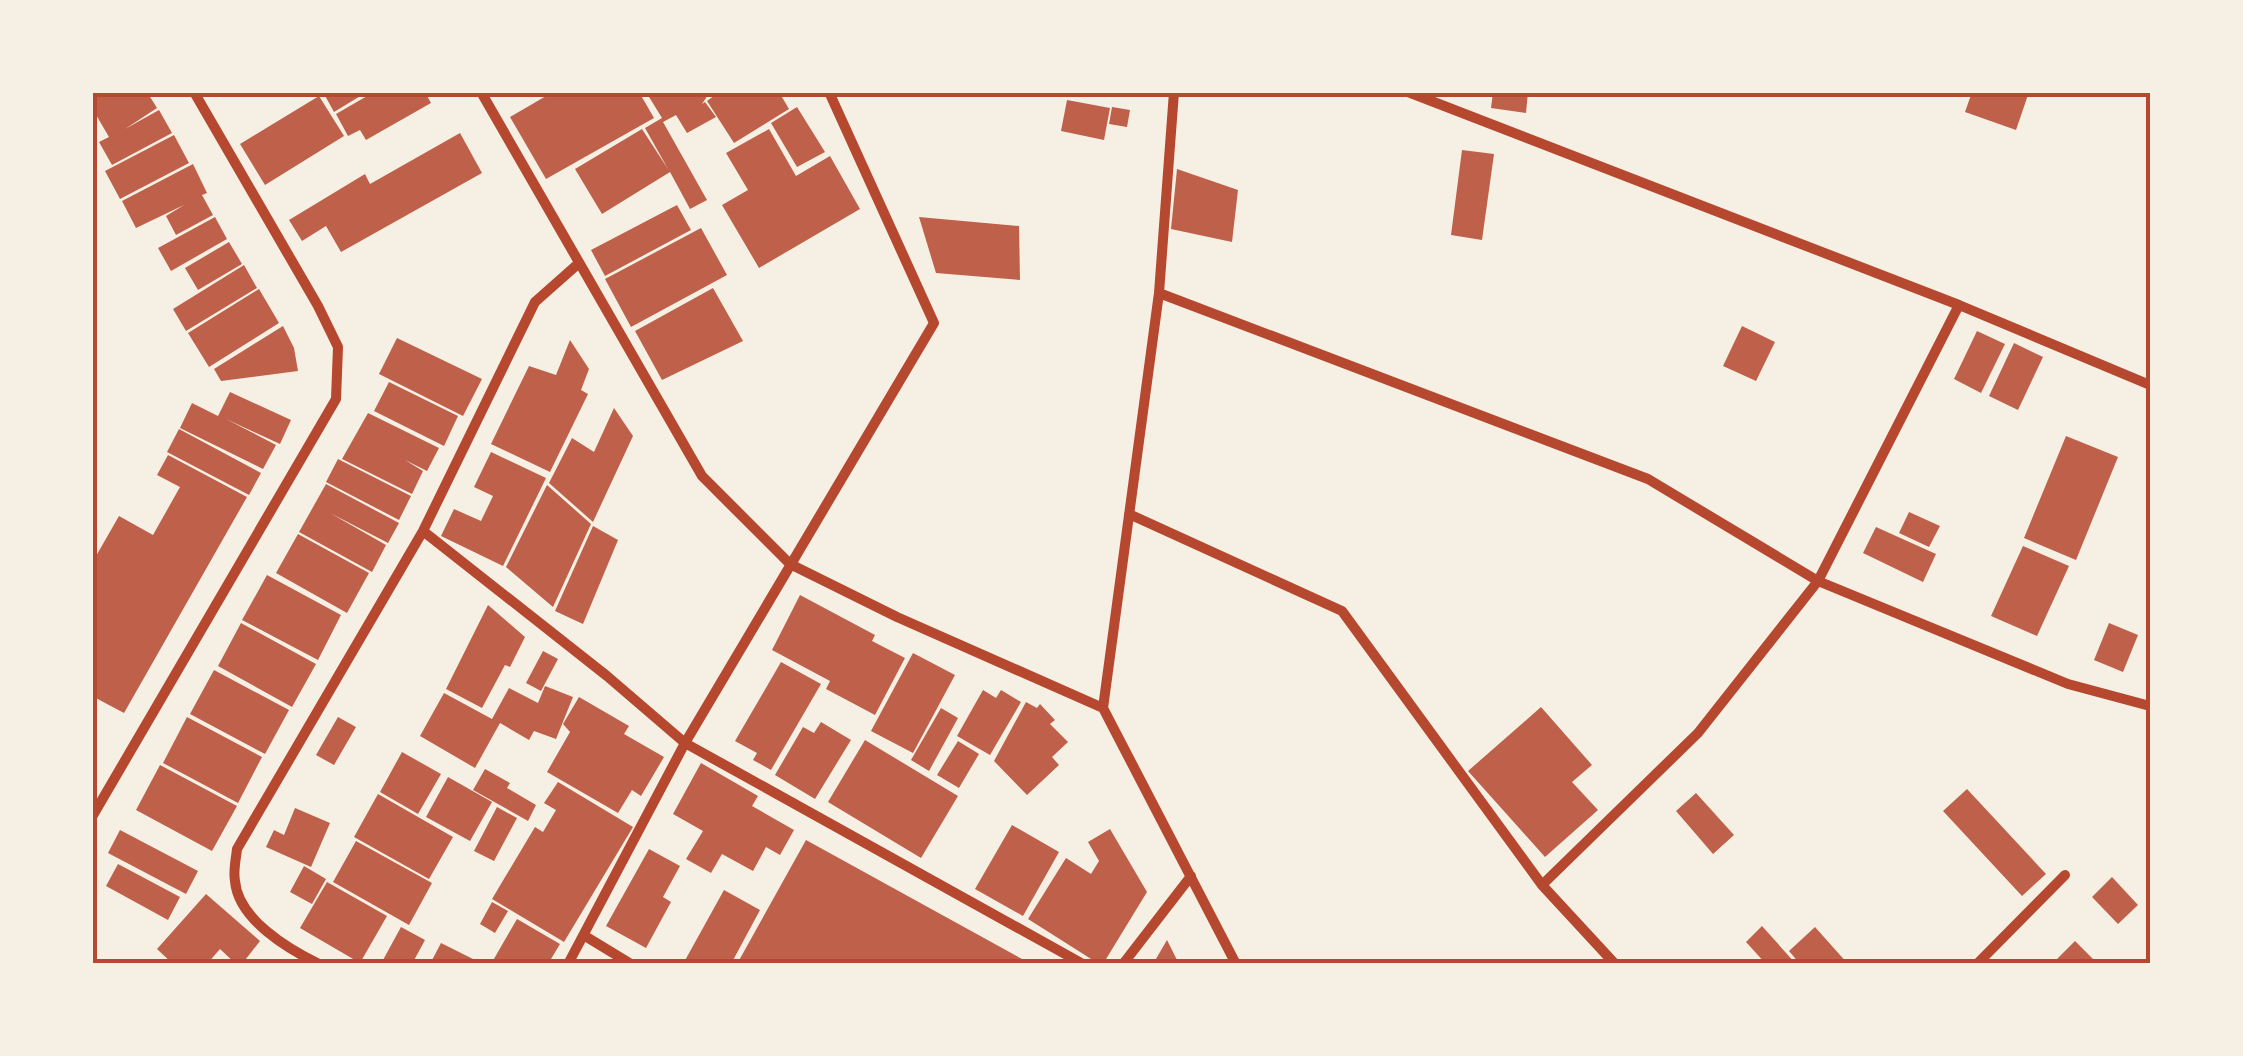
<svg xmlns="http://www.w3.org/2000/svg" width="2243" height="1056" viewBox="0 0 2243 1056" font-family="Commissioner,sans-serif">
  <style>
    .building { fill: #bf614a }
    .lines { fill: none; stroke-linecap: round; stroke-linejoin: round }
    .minor { stroke: #b5482f; stroke-width: 10 }
    .neatline { fill: none; stroke: #b5482f; stroke-width: 4 }
  </style>
  <rect width="100%" height="100%" fill="#f6efe4"/>
  <!-- building -->
  <path class="building" d="M92,92H147L157,108L125,129L159,110L172,133L112,165L99,142L109,137L92,108Z
    M323,92H361L362,95L334,112Z
    M374,92H425L431,103L366,140L360,130L348,136L336,114Z
    M553,92H639L654,118L546,179L510,117Z
    M646,92H710L702,104L705,102L716,117L687,133L676,115L663,122L707,200L690,209L670,172L602,214L575,169L642,129L668,169L645,128L662,118Z
    M719,92H779L789,109L734,143L707,101Z
    M1493,92H1528L1526,113L1491,108Z
    M1972,92H2029L2016,130L1965,112Z
    M319,96L344,136L265,185L240,144Z
    M1067,100L1110,108L1104,140L1061,131Z
    M797,107L825,152L797,167L771,123Z
    M1112,107L1130,110L1127,127L1109,124Z
    M769,129L796,176L830,156L860,209L759,268L722,205L748,190L726,153Z
    M460,133L482,173L341,252L326,226L302,241L289,220L365,174L370,184Z
    M174,135L189,163L120,199L105,171Z
    M1462,150L1494,154L1482,240L1451,235Z
    M193,164L207,193L202,195L213,215L176,235L166,216L184,205L136,228L122,201Z
    M1177,169L1238,190L1232,242L1171,229Z
    M677,205L691,230L605,276L591,250Z
    M215,217L227,239L171,271L158,248Z
    M919,217L1019,226L1020,280L936,273Z
    M701,228L727,275L631,327L605,279Z
    M229,242L242,264L198,290L185,268Z
    M244,265L257,288L186,331L173,309Z
    M713,288L743,341L662,380L635,331Z
    M259,289L279,323L209,367L188,333Z
    M283,326L294,348L298,371L221,381L214,369Z
    M1742,326L1775,342L1756,381L1723,366Z
    M1977,331L2005,344L1981,393L1954,379Z
    M397,338L482,379L463,416L379,374Z
    M570,340L589,369L581,390L588,394L550,472L491,444L529,366L556,375Z
    M2014,343L2043,357L2018,410L1989,396Z
    M389,382L458,416L444,446L374,411Z
    M230,392L291,420L280,444L226,419L276,445L263,469L180,428L192,403L218,416Z
    M614,408L633,436L593,522L549,483L572,438L594,452Z
    M368,413L439,448L427,471L405,460L423,471L412,494L342,459Z
    M179,429L261,473L249,495L167,452Z
    M2066,436L2118,457L2076,560L2024,538Z
    M491,452L546,478L503,566L441,536L454,509L481,521L493,496L474,487Z
    M168,455L247,497L124,713L92,696V563L119,516L153,535L180,487L157,475Z
    M338,459L411,496L399,520L326,482Z
    M326,484L399,523L388,543L330,513L386,545L372,572L299,532Z
    M547,485L591,524L553,607L506,567Z
    M1909,512L1940,526L1929,547L1899,533Z
    M593,526L618,540L583,624L555,611Z
    M1876,527L1936,554L1923,582L1863,553Z
    M298,534L369,573L347,613L276,573Z
    M2023,546L2069,566L2037,636L1991,616Z
    M267,575L341,615L318,660L242,620Z
    M800,595L875,635L872,641L905,658L875,715L826,689L830,681L772,650Z
    M488,605L525,637L510,667L505,665L482,708L446,689Z
    M241,623L316,664L292,707L218,666Z
    M2109,623L2138,635L2123,672L2094,660Z
    M543,651L558,659L541,691L526,683Z
    M913,653L955,675L913,753L871,731Z
    M781,662L821,684L771,770L753,760L757,753L735,741Z
    M214,670L289,710L265,754L190,714Z
    M545,686L573,697L556,739L534,731L529,740L500,723L475,768L420,736L444,693L492,719L509,688L538,703Z
    M983,690L996,698L1001,690L1021,702L990,755L957,736Z
    M579,697L629,726L624,734L664,757L641,796L632,790L618,813L547,772L570,732L563,724Z
    M1026,702L1037,708L1040,704L1055,720L1050,724L1068,742L1052,757L1059,765L1027,795L994,761Z
    M1541,707L1592,765L1572,782L1598,810L1545,857L1468,771Z
    M941,708L958,718L929,771L911,760Z
    M187,717L262,757L238,803L163,763Z
    M338,717L356,727L334,765L316,755Z
    M821,722L851,740L815,799L775,775L803,727L814,733Z
    M865,740L958,796L921,858L828,802Z
    M958,741L979,754L959,788L937,775Z
    M402,752L441,774L418,814L380,792Z
    M701,763L758,796L752,806L794,830L780,855L766,847L753,871L722,854L711,873L686,859L703,831L673,814Z
    M160,765L237,806L212,851L136,810Z
    M485,769L510,783L507,788L536,805L528,821L473,790Z
    M448,777L492,802L470,841L426,817Z
    M558,782L633,827L564,942L492,899L535,827L543,832L556,810L544,803Z
    M1967,789L2046,874L2022,896L1943,811Z
    M1696,793L1734,835L1713,854L1676,811Z
    M378,794L453,837L429,879L354,837Z
    M497,807L517,818L494,861L474,851Z
    M295,808L330,823L311,867L266,847L274,830L284,835Z
    M1012,825L1059,852L1023,916L975,889Z
    M1110,829L1147,892L1103,964H1099L1028,919L1066,858L1091,874L1099,861L1088,842Z
    M120,830L198,871L186,894L108,853Z
    M806,840L1031,964H737Z
    M356,841L432,883L409,925L333,882Z
    M649,849L680,866L663,897L671,902L646,948L606,926Z
    M118,864L180,897L168,920L106,886Z
    M304,866L326,879L312,904L290,892Z
    M2112,877L2138,905L2118,924L2092,897Z
    M327,882L387,916L360,963L300,928Z
    M724,890L760,910L731,964H683Z
    M206,894L260,941L242,964H236L220,949L207,964H173L157,949Z
    M492,902L508,911L495,933L480,924Z
    M517,919L560,944L548,964H491Z
    M1762,926L1796,964H1766L1746,942Z
    M401,927L425,940L412,964H389L383,960Z
    M1815,927L1848,964H1800L1789,951Z
    M1167,940L1179,964H1153Z
    M2075,941L2093,959L2089,964H2061L2057,959Z
    M441,943L483,964H430Z"/>
  <g class="lines">
    <!-- minor -->
    <path class="minor" d="M481,92L702,476L790,564L897,617L1103,708
      M1408,92L1959,305L2150,385
      M1159,293L1648,479L1818,581L2068,684L2150,706
      M1129,514L1342,611L1542,885L1615,964
      M423,531L607,676L685,743L1083,964
      M1103,708L1159,293L1174,92
      M1103,708L1236,964
      M92,817L336,399L338,347L318,306L194,92
      M1542,885L1698,733L1818,581L1959,305
      M585,936L631,964
      M319,964C288,949 238,919 235,881C233,871 236,859 237,849L423,531L535,302L579,263
      M568,964L685,743L934,323L829,92
      M1123,964L1191,876
      M1977,964L2065,875"/>
  </g>
  <!-- border -->
  <rect width="2243" height="1056" fill="none" stroke="#f6efe4" stroke-width="190"/>
  <rect x="95" y="95" width="2053" height="866" class="neatline"/>
</svg>
